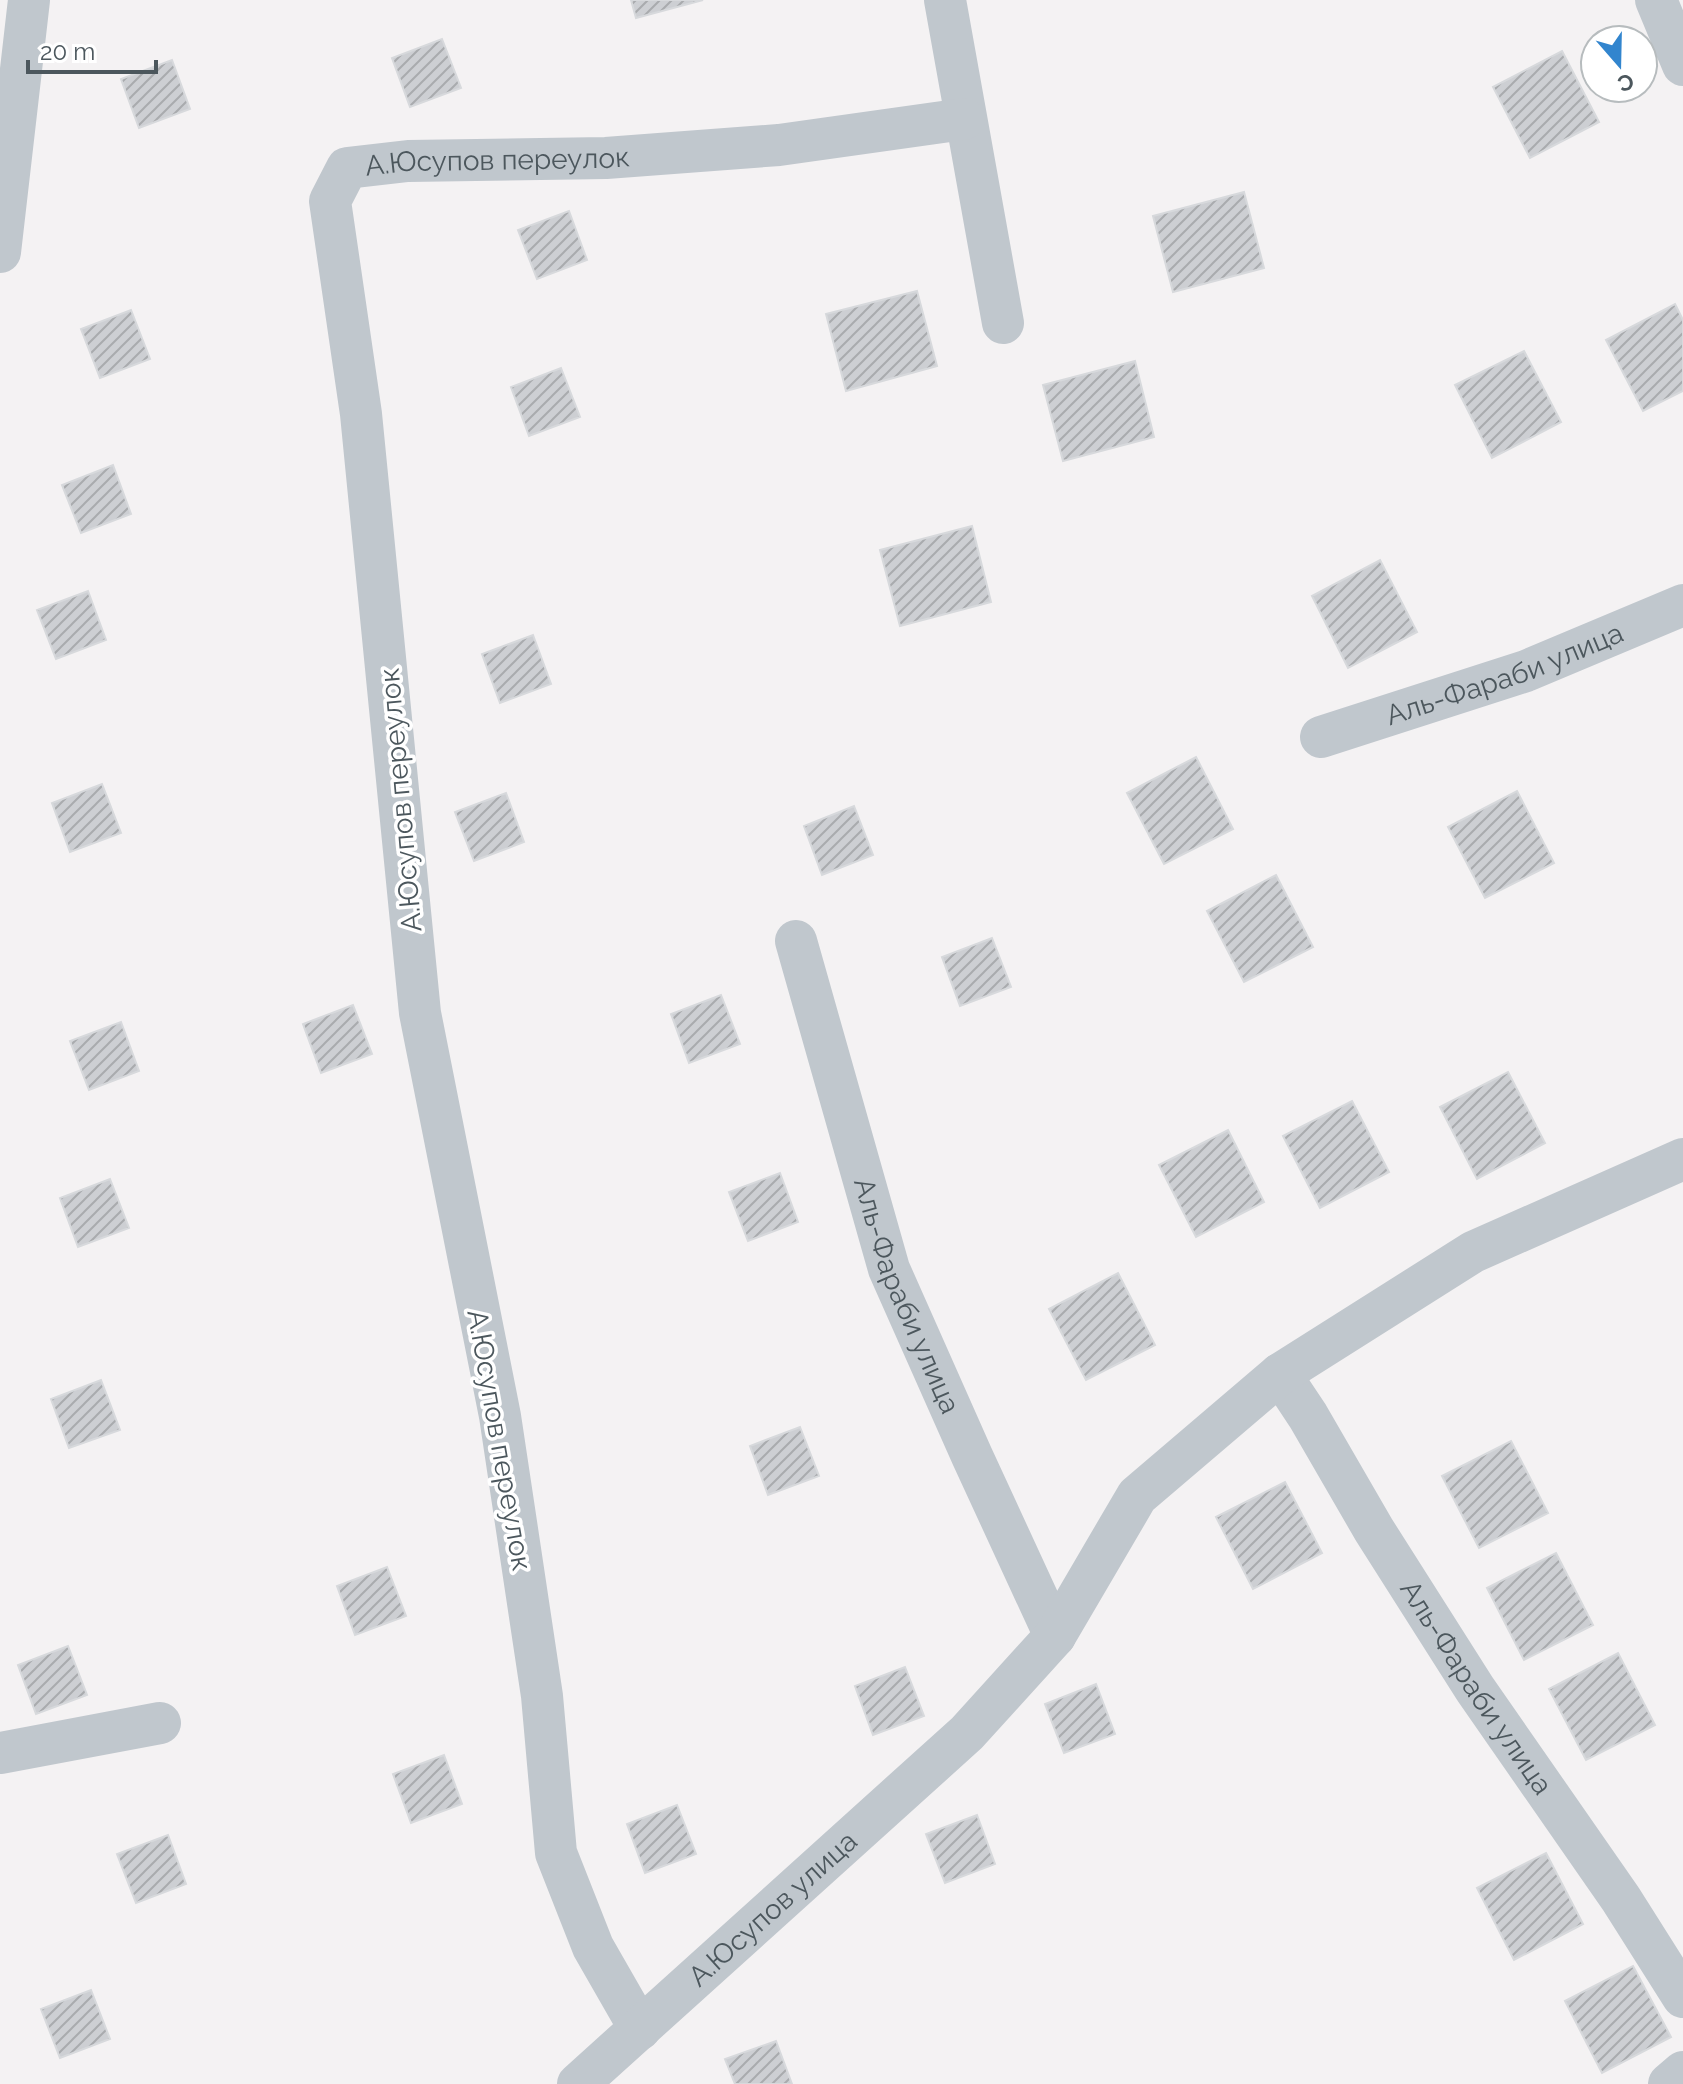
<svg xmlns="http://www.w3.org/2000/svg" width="1683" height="2084" viewBox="0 0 1683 2084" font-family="Raleway,sans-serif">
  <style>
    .building { fill: url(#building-hatch); stroke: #d7d9dc; stroke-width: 2 }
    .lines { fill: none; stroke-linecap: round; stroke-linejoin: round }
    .minor { stroke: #c0c7cd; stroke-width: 42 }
    .labels { text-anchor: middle; stroke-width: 7; stroke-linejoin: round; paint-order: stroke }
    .street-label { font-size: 28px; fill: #4c575d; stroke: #fff }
  </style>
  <defs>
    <pattern id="building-hatch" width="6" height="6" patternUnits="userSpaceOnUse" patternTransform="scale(2)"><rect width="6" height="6" fill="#cdcfd3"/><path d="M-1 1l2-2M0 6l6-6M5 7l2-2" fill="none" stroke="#a9abae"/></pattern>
  </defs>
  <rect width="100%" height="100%" fill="#f4f2f3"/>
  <!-- building -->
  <path class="building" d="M631,0H703L636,18Z
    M442,39L461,88L410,107L392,58Z
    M1562,51L1599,122L1530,158L1493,87Z
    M172,60L190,109L139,128L121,79Z
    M1244,192L1264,268L1173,292L1153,216Z
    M569,211L587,260L537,279L518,230Z
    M917,291L937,366L846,391L826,314Z
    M1675,304L1683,320V391L1643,411L1606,340Z
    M131,310L150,359L100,378L81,329Z
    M1524,351L1561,422L1492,458L1455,385Z
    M1135,361L1154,437L1063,461L1043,385Z
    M561,368L580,417L529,436L511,387Z
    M113,465L131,514L81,533L62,485Z
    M972,526L991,602L900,626L880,550Z
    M1380,560L1417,632L1348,668L1312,596Z
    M88,591L106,640L56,659L37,610Z
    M533,635L551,684L500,703L482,654Z
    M1196,757L1233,829L1164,864L1127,793Z
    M102,784L121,833L70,852L52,803Z
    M1517,791L1554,863L1485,898L1448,827Z
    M506,793L524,842L474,861L455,812Z
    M854,806L873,855L822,875L804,826Z
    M1276,875L1313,947L1244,982L1207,911Z
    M992,938L1011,987L960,1006L942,957Z
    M721,995L740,1044L689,1063L671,1014Z
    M353,1005L372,1054L321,1073L303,1024Z
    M121,1022L139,1071L89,1090L70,1041Z
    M1508,1072L1545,1143L1477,1179L1440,1107Z
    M1352,1101L1389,1172L1320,1208L1283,1136Z
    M1228,1130L1264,1202L1196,1237L1159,1165Z
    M780,1173L798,1222L748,1241L729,1192Z
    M110,1179L129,1228L78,1247L60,1198Z
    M1118,1273L1155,1345L1086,1380L1049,1309Z
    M101,1380L120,1430L69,1448L51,1399Z
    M800,1427L819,1476L768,1495L750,1446Z
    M1511,1441L1548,1513L1479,1548L1442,1476Z
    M1285,1482L1322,1553L1253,1589L1216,1517Z
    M1556,1553L1593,1625L1524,1660L1487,1588Z
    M387,1567L406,1616L355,1635L337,1586Z
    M68,1646L87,1695L36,1714L18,1665Z
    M1618,1653L1655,1725L1586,1760L1549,1689Z
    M905,1667L924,1716L873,1735L855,1686Z
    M1096,1684L1115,1734L1064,1753L1045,1704Z
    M444,1755L462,1804L411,1823L393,1774Z
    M677,1805L696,1854L645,1873L627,1824Z
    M977,1815L995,1864L945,1883L926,1834Z
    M168,1835L186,1884L136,1903L117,1854Z
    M1546,1853L1583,1924L1514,1960L1477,1888Z
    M1633,1966L1671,2037L1602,2073L1565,2001Z
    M91,1990L110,2039L60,2058L41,2009Z
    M776,2041L792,2084H735L725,2059Z"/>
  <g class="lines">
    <!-- minor -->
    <g class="minor">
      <path d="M945,0L1003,323"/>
      <path d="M1656,0L1683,65"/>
      <path d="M0,252L29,0"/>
      <path id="s1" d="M1321,737L1526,671L1683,605"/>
      <path id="s2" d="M796,941L889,1269L972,1456L1055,1636"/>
      <path id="s3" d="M1280,1374L1308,1416L1374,1530L1475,1689L1621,1899L1683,1997"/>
      <path d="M0,1753L160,1723"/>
      <path id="s4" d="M640,2029L593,1947L556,1853L542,1696L500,1416L420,1013L361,414L330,201L347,168L408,161L606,158L779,145L964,119"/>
      <path id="s5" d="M578,2084L967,1733L1055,1636L1137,1496L1280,1374L1473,1252L1683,1159"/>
      <path d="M1669,2084L1683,2072"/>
    </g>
  </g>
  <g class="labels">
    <!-- street labels -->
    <g class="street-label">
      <text dy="10" stroke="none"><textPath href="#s4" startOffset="2052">А.Юсупов переулок</textPath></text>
      <text dy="10" stroke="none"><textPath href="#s1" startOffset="194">Аль-Фараби улица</textPath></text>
      <text transform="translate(400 800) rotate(-95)" y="10">А.Юсупов переулок</text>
      <text dy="10" stroke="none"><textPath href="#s2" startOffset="372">Аль-Фараби улица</textPath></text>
      <text transform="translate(500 1440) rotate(80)" y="10">А.Юсупов переулок</text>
      <text dy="10" stroke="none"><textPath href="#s3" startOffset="370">Аль-Фараби улица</textPath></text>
      <text dy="10" stroke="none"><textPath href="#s5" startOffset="262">А.Юсупов улица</textPath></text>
    </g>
  </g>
  <!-- north arrow -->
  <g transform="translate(1619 64) rotate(160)"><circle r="38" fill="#ffffff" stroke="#b7bcbe" stroke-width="2"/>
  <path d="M0-6L14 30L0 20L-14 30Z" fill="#3285ce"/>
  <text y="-12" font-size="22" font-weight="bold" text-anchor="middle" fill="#4c575d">С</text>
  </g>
  <!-- scale -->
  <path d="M28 60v12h128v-12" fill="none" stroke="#4c575d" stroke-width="4"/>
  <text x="40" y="60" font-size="24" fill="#4c575d" stroke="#ffffff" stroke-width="6" paint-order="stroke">20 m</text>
</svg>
